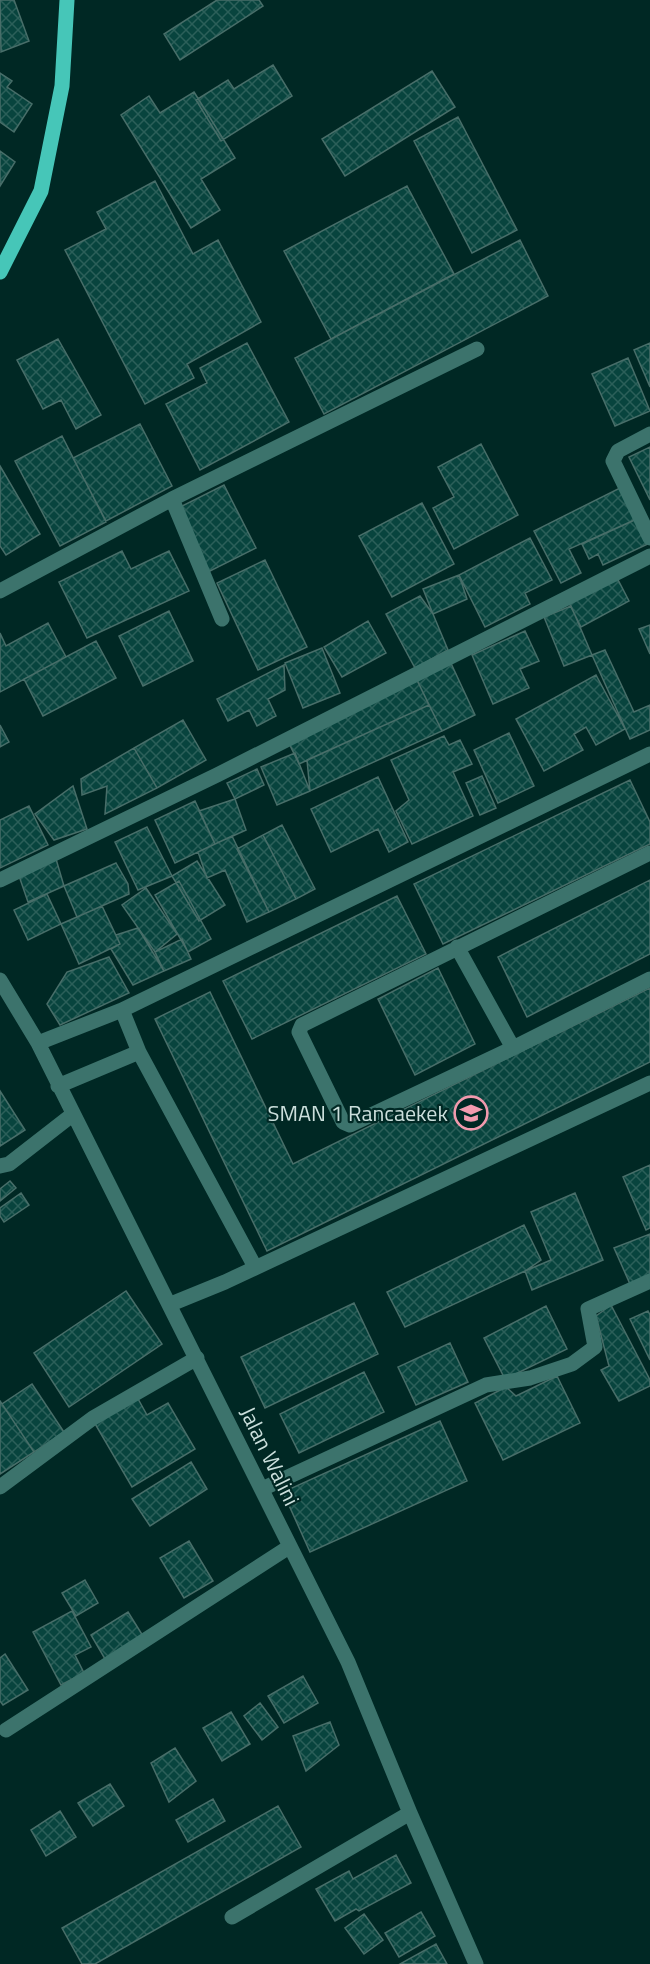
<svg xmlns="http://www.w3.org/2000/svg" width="650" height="1964" viewBox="0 0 650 1964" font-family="'Titillium Web',sans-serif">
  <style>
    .building { fill: url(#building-cross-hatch); stroke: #486e69; stroke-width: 1.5 }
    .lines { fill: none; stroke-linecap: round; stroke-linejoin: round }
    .minor { stroke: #3c736c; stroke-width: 15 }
    .major { stroke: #46c6b8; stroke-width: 15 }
    .labels { text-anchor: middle; stroke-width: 4.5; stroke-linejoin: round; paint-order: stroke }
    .poi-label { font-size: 22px; fill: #cbdfdc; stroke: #002824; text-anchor: end }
    .street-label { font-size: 22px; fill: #cbdfdc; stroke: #002824 }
  </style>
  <defs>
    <pattern id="building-cross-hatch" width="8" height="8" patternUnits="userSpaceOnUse" patternTransform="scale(1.5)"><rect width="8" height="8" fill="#08443e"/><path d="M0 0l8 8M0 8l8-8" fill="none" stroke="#2b5f59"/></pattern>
  </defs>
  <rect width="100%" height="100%" fill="#002824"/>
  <!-- building -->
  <path class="building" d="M0,0H14L29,41L1,52Z
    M217,0H259L263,6L180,60L164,34Z
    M273,65L292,96L221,141L196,100L228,80L234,89Z
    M432,71L455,107L345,176L322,139Z
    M0,73L12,81L7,87L32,104L14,132L0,122Z
    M194,92L235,158L201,179L220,210L191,228L121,115L149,96L160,113Z
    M458,117L517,230L472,253L414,141Z
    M0,151L15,162L0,186Z
    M155,181L193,254L218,240L261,322L187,364L194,378L145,404L65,250L106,229L97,212Z
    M407,186L454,274L331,339L284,251Z
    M520,240L548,296L324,414L295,358Z
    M58,339L101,415L76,429L61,400L43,409L17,360Z
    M247,343L289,422L200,470L166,404L207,383L200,368Z
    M650,343V387L634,350Z
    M628,358L650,411L615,426L592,374Z
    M140,424L172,486L106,521L73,458Z
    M62,436L106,522L60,546L15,461Z
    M481,444L518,515L454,549L433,508L454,497L438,467Z
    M650,447V500L629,457Z
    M0,466L40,534L6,555L0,546Z
    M224,485L256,548L208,572L176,509Z
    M622,487L639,518L569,549L581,573L561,583L534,531Z
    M422,503L454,564L392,597L359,536Z
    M639,518L650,543L603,565L598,554L589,559L582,544Z
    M530,538L552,580L525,593L530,604L485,627L459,575Z
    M122,551L131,569L169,551L189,591L87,638L59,582Z
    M265,560L307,647L258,670L217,583Z
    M615,574L629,601L581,627L567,599Z
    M459,575L467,599L433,614L423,589Z
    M420,596L433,614L448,650L415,668L386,614Z
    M571,606L592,655L564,666L544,617Z
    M169,611L193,661L143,686L119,636Z
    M368,621L386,653L342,677L324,647Z
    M48,623L66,657L0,692V633L6,646Z
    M650,625V654L639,629Z
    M525,631L539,661L520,669L529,688L493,704L472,655Z
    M96,641L116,678L43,716L24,679Z
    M322,648L340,693L303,708L285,663Z
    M605,650L634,712L650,705V730L630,739L592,655Z
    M449,659L475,715L442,731L415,676Z
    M284,665L285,690L268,699L276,716L257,726L249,710L228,721L217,699Z
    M596,675L625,729L596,745L586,727L574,734L583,750L544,771L516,719Z
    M415,676L429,705L299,764L287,739Z
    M429,705L442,731L310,791L307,760Z
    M183,720L206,760L157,788L134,748Z
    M0,725L9,742L0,747Z
    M509,733L534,786L498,803L474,750Z
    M444,736L449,745L460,740L472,764L453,772L473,816L412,844L396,811L409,800L391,760Z
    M134,748L157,788L105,814L107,786L82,795L81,779Z
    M295,753L310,791L277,805L261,767Z
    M257,769L264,785L235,799L227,783Z
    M482,776L496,808L480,815L466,783Z
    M378,777L408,842L389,852L378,829L331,852L311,809Z
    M630,780L650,822V844L443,944L414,884Z
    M73,786L87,829L54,840L35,814Z
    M235,799L246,830L215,844L199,811Z
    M195,801L215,844L175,863L155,820Z
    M29,806L48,845L0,868V820Z
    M282,825L315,889L296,899L263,835Z
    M147,827L172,876L138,890L115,842Z
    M263,835L296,899L269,912L237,849Z
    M232,836L269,912L247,922L225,870L207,878L198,852Z
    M56,859L64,886L28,902L18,873Z
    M197,861L225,905L199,921L172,876Z
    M116,863L128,884L129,894L77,917L64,886Z
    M650,880V954L527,1017L498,957Z
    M179,881L211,939L188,952L155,895Z
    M146,888L177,934L155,952L122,905Z
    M47,894L61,924L28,940L14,910Z
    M397,896L426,954L252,1039L223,981Z
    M102,906L120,944L79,964L61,924Z
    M138,928L164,971L133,985L111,949L120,944L116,935Z
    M182,939L191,959L164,971L155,952Z
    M109,957L129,993L60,1025L47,1004L67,972Z
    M438,968L475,1044L415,1075L378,999Z
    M650,988V1062L267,1251L155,1019L210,992L293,1164Z
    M0,1091L25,1130L0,1146Z
    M650,1165V1228L646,1230L623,1177Z
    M10,1181L16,1188L0,1201V1189Z
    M21,1193L29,1205L4,1222L0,1216V1208Z
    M575,1193L603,1260L532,1290L525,1271L551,1260L531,1212Z
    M524,1225L541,1260L525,1271L405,1327L387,1292Z
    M650,1234V1275L630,1284L614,1248Z
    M126,1291L162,1344L69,1407L34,1353Z
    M354,1303L378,1354L265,1408L241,1357Z
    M611,1305L650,1380V1386L619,1401L601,1370L609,1366L596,1316Z
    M546,1306L567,1349L505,1379L484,1338Z
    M648,1311L650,1315V1360L630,1319Z
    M450,1343L468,1382L416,1405L398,1367Z
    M364,1372L384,1412L299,1453L280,1414Z
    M557,1376L580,1423L503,1460L475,1403L506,1387L516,1396Z
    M32,1384L64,1432L34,1452L2,1404Z
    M137,1397L147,1415L168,1403L195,1449L132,1487L94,1422Z
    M0,1401L34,1452L0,1474Z
    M440,1421L467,1481L310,1552L283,1492Z
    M191,1462L207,1489L150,1526L132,1499Z
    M189,1541L213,1581L184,1598L160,1558Z
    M85,1580L98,1603L76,1616L62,1593Z
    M72,1611L91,1647L75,1655L84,1673L61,1685L33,1632Z
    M128,1612L143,1636L105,1659L91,1635Z
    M5,1654L28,1690L3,1705L0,1701V1658Z
    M303,1676L318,1703L284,1723L268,1696Z
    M260,1703L278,1727L262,1740L244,1716Z
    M231,1712L250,1744L222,1761L203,1728Z
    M330,1722L339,1745L306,1771L293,1736Z
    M175,1748L196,1781L169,1802L151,1763Z
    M110,1784L124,1806L93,1826L78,1803Z
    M213,1799L225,1821L188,1842L176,1820Z
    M278,1806L301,1847L95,1964H82L62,1928Z
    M60,1811L76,1837L46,1856L31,1830Z
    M396,1855L411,1883L359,1911L356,1909L335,1921L316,1889L349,1871L353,1879Z
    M421,1912L435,1936L399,1957L385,1933Z
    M364,1914L383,1940L364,1954L345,1928Z
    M436,1944L447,1964H400Z"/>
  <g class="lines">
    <!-- minor -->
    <path class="minor" d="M650,434L618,451L613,461L650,538
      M172,499L222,619
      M0,591L172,499L477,349
      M650,853L302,1025L299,1032L343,1122L350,1125L513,1048L650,979
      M0,880L217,775L650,556
      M457,947L513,1048
      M0,980L38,1043L348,1662L410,1813L476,1964
      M122,1010L139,1052
      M38,1043L122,1010L650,754
      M58,1086L139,1052L255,1267
      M0,1166L9,1164L72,1115
      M171,1304L225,1282L650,1083
      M0,1487L93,1418L197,1358
      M262,1489L486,1385L530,1378L572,1364L595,1347L588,1309L650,1281
      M6,1730L289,1547
      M232,1917L410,1813"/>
    <!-- major -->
    <path class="major" d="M0,272L41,191L62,86L67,0"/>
  </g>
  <!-- icons -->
  <defs>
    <g id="school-ring" transform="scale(1.725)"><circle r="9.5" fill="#002824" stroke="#f29aae" stroke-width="1.5"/><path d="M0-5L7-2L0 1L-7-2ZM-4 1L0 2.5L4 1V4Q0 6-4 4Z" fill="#f29aae"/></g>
  </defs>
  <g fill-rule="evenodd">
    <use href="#school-ring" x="471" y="1113"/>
  </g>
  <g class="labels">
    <!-- poi labels -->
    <g class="poi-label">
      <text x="448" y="1121">SMAN 1 Rancaekek</text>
    </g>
    <!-- street labels -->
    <g class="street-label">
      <text transform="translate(270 1456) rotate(64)" y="8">Jalan Walini</text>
    </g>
  </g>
</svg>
